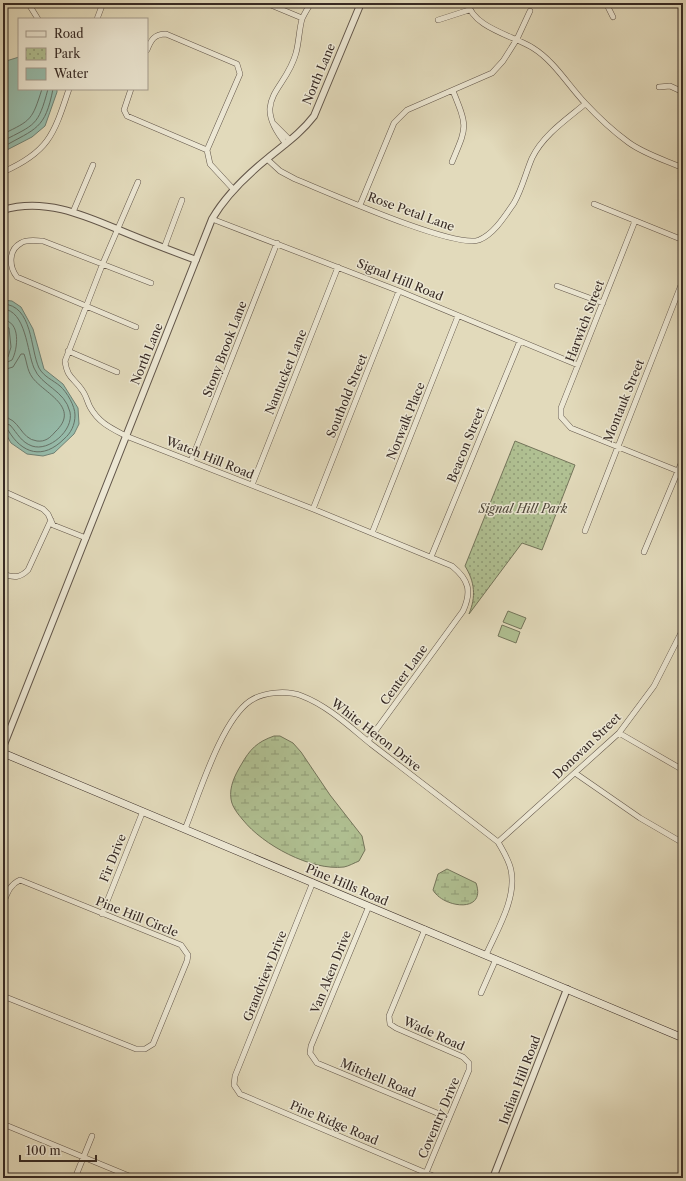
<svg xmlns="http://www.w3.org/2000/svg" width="686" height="1181" font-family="'Libre Caslon Text',serif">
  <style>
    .wetland { fill: url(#wetland-marsh); stroke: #74755b }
    .park { fill: url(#park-dots); stroke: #74755b }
    .pitch { fill: #b0c092; stroke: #74755b }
    .water { fill: #96bbaa; stroke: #708174 }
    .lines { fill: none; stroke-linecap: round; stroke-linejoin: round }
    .shore { stroke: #667267; stroke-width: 1 }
    .minor-casing { stroke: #62564a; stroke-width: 6 }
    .tertiary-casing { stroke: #62564a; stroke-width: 8 }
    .secondary-casing { stroke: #372a24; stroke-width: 8 }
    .minor { stroke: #ece7d3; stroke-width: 5 }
    .tertiary { stroke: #ece7d3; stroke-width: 6 }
    .secondary { stroke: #ece7d3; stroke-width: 7 }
    .labels { text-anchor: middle; stroke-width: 3; stroke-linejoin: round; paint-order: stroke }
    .street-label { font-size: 12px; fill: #372a24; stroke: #ece7d3 }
    .park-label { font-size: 12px; font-style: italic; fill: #4f483a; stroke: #ece7d3 }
  </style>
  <defs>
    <pattern id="wetland-marsh" width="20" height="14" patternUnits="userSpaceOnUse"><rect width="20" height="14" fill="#b0c092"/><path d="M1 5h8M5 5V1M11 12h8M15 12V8" fill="none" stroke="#909c77"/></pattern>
    <pattern id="park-dots" width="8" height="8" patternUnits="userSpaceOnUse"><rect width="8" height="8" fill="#b0c092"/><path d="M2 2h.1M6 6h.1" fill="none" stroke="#909c77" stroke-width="1.8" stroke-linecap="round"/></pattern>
  </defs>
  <rect width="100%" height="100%" fill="#e2dabb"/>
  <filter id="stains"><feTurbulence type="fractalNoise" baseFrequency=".005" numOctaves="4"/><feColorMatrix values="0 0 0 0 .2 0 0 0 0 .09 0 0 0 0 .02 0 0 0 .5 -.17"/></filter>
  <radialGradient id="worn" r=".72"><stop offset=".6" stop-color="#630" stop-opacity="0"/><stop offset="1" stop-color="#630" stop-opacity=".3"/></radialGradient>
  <path class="wetland" d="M 274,736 L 280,736 L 293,743 L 301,752 L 330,795 L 362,836 L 365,850 L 359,861 C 354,863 349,866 344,867 C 311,871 263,845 243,820 C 238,814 232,807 231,799 C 229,787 235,775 241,765 C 250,749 257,742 274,736 Z
    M 447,869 L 476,883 C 487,914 443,908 433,890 L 438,874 Z"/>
  <path class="park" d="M 515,441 L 575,465 L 542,550 L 522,543 L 469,614 C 476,597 475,582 465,566 Z"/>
  <path class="pitch" d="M 508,611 L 526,618 L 521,629 L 503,622 Z
    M 502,625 L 520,632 L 516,643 L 498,636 Z"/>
  <path class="water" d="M 19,57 L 19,89 L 57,89 L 57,92 L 45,126 L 32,137 L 3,152 L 3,62 Z
    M 3,300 L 12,301 L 21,307 L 33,329 L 44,369 L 63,384 L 78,408 L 79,424 L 74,434 L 54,453 L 43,456 L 27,454 L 11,443 L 3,429 L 3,360 L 7,347 L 3,324 Z"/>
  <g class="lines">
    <path class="shore" d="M 3,134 C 32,120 32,120 42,89
      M 3,141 C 35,124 38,127 48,89
      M 3,147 C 36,128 45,130 53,89
      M 3,304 C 33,305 30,349 39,368 C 44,377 53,380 60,386 C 67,392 75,406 75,415 C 75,425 71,433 64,439 C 43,460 22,454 8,430 L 3,428
      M 3,309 C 26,310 27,352 34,368 C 41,386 65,390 70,412 C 74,430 49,452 32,446 C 21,442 18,434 10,425 L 3,423
      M 3,320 C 21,321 18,349 12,360 L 3,364
      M 3,325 L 9,328 L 11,347 L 8,357 L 3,359
      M 3,370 L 13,367 L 21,354 L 24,354 C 27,362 27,370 32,377 C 43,393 82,407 55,432 C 50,438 45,442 37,441 C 20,439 20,418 3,417"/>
    <g class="minor-casing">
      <path id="minor" d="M 28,3 L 38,19
        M 266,3 L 302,18
        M 468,3 C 472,27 514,36 533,48 C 554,61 568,85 585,103 C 598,117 613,131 628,142 C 644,154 665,160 683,168
        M 606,3 L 613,17
        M 97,19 L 103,3
        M 438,20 L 469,10
        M 147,50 C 151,40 154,34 166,34 L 237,64 L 240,74 L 207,150 L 210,164 L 234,190
        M 659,87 L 670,86 L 683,92
        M 131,89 L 124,110 L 127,116 L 207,150
        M 274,124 L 290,140
        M 286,144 C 249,99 286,91 296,53 C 299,42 299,30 302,19 C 304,14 308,8 311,3
        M 267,159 L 280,171 L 295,179 C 325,191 454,249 479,240 C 494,234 505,216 514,203 C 522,189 526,172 532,158 C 543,135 567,119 585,104
        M 452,162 C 467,126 468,128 453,91
        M 3,172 C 49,152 54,134 69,89
        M 138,182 L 103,263 L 65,361 C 67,378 74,378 82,390 C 86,395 87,401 90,407 C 99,423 111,428 126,436 L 313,509 L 452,566 C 469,580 472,591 463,611 L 368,741
        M 594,204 L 683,240
        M 360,205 L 394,123 L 407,110 L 492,73 L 503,61 L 517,39 L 530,11
        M 73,212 L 93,165
        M 212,219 L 399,291 L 578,365
        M 635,221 L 561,408 L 561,417 L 571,428 L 683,473
        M 164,248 L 182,200
        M 557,286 L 603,303
        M 136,327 L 17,277 C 9,267 8,250 21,243 C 27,239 36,241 43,241 L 151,283
        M 68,351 L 117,372
        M 191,461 L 277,243
        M 252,485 L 338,267
        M 3,491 L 43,509 L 48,514 L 53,525 L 86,538
        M 313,509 L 399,291
        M 585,531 L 683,280
        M 372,533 L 458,316
        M 644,552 L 683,459
        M 431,557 L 520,341
        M 3,574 C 14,578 20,578 28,570 L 51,520
        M 619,733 L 683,770
        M 575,773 L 640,818 L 683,843
        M 185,829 C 199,795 221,721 250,701 C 263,692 287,690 302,696 C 328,706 350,727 371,744 C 414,777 456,809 498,842 C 503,851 509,860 511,870 C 517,898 497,930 486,955
        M 498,842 L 619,733 L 654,686 L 683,629
        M 313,882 L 235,1076 L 234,1085 L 240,1094 L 438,1178
        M 3,904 C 7,894 9,885 20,880 L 181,945 L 188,955 L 187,961 L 153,1044 L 145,1049 L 136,1049 L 3,996
        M 369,906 L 311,1046 L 310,1053 L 317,1063 L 449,1118
        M 102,914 L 143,811
        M 425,929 L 389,1016 L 390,1024 L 396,1028 L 463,1057 L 469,1063 L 469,1070 L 426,1173
        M 481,993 L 496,959
        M 3,1124 L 134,1178
        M 75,1178 L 92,1136"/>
    </g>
    <g class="tertiary-casing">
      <path id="tertiary" d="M 3,210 C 45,197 86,216 124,232 C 148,242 172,251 196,260
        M 3,747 L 212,219 C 226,195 247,175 268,158 C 285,144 301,133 314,116 L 361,3
        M 493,1178 L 567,989"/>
    </g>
    <g class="secondary-casing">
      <path id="secondary" d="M 3,753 L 683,1038"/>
    </g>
    <use href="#minor" class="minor"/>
    <use href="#tertiary" class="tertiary"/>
    <use href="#secondary" class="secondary"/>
  </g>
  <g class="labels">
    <g class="street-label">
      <text transform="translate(319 74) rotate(-67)" y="4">North Lane</text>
      <text transform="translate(411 212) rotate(20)" y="4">Rose Petal Lane</text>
      <text transform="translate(400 280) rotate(22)" y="4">Signal Hill Road</text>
      <text transform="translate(585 321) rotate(-69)" y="4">Harwich Street</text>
      <text transform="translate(225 349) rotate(-69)" y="4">Stony Brook Lane</text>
      <text transform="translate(147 354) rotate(-68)" y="4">North Lane</text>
      <text transform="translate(286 372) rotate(-68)" y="4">Nantucket Lane</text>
      <text transform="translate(347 396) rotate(-68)" y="4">Southold Street</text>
      <text transform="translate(624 401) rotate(-68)" y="4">Montauk Street</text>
      <text transform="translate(406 421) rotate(-68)" y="4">Norwalk Place</text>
      <text transform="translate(466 445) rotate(-68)" y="4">Beacon Street</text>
      <text transform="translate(210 458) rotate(22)" y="4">Watch Hill Road</text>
      <text transform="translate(404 675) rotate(-54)" y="4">Center Lane</text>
      <text transform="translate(376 735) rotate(38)" y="4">White Heron Drive</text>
      <text transform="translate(587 746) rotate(-44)" y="4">Donovan Street</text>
      <text transform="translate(113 858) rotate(-68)" y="4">Fir Drive</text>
      <text transform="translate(347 885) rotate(23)" y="4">Pine Hills Road</text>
      <text transform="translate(137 917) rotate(22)" y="4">Pine Hill Circle</text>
      <text transform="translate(331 972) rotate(-68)" y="4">Van Aken Drive</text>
      <text transform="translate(265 976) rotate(-68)" y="4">Grandview Drive</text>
      <text transform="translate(434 1034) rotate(24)" y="4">Wade Road</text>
      <text transform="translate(378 1078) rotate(23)" y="4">Mitchell Road</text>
      <text transform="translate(520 1080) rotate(-69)" y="4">Indian Hill Road</text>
      <text transform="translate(439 1118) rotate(-67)" y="4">Coventry Drive</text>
      <text transform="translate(334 1123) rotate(23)" y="4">Pine Ridge Road</text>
    </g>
    <g class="park-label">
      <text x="523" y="513">Signal Hill Park</text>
    </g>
  </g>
  <rect width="686" height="1181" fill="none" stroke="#e2dabb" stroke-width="16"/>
  <rect x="4" y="4" width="678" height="1173" fill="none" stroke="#372a24" stroke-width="2"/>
  <rect x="8" y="8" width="670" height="1165" fill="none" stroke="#372a24"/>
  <rect x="18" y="18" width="130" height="72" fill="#ece7d3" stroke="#a49b8d"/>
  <rect x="26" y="31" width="20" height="6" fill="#ece7d3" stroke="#a49b8d"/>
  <text x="54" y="38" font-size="12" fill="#372a24">Road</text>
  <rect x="26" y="48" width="20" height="12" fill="url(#park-dots)" stroke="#a49b8d"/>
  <text x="54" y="58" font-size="12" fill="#372a24">Park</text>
  <rect x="26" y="68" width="20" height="12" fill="#96bbaa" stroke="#a49b8d"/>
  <text x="54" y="78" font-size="12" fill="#372a24">Water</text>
  <path d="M20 1155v6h76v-6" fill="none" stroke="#372a24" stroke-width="2"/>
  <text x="26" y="1155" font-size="12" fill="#372a24" stroke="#ece7d3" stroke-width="3" paint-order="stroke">100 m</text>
  <rect width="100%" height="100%" filter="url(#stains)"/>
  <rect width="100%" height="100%" fill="url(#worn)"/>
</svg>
